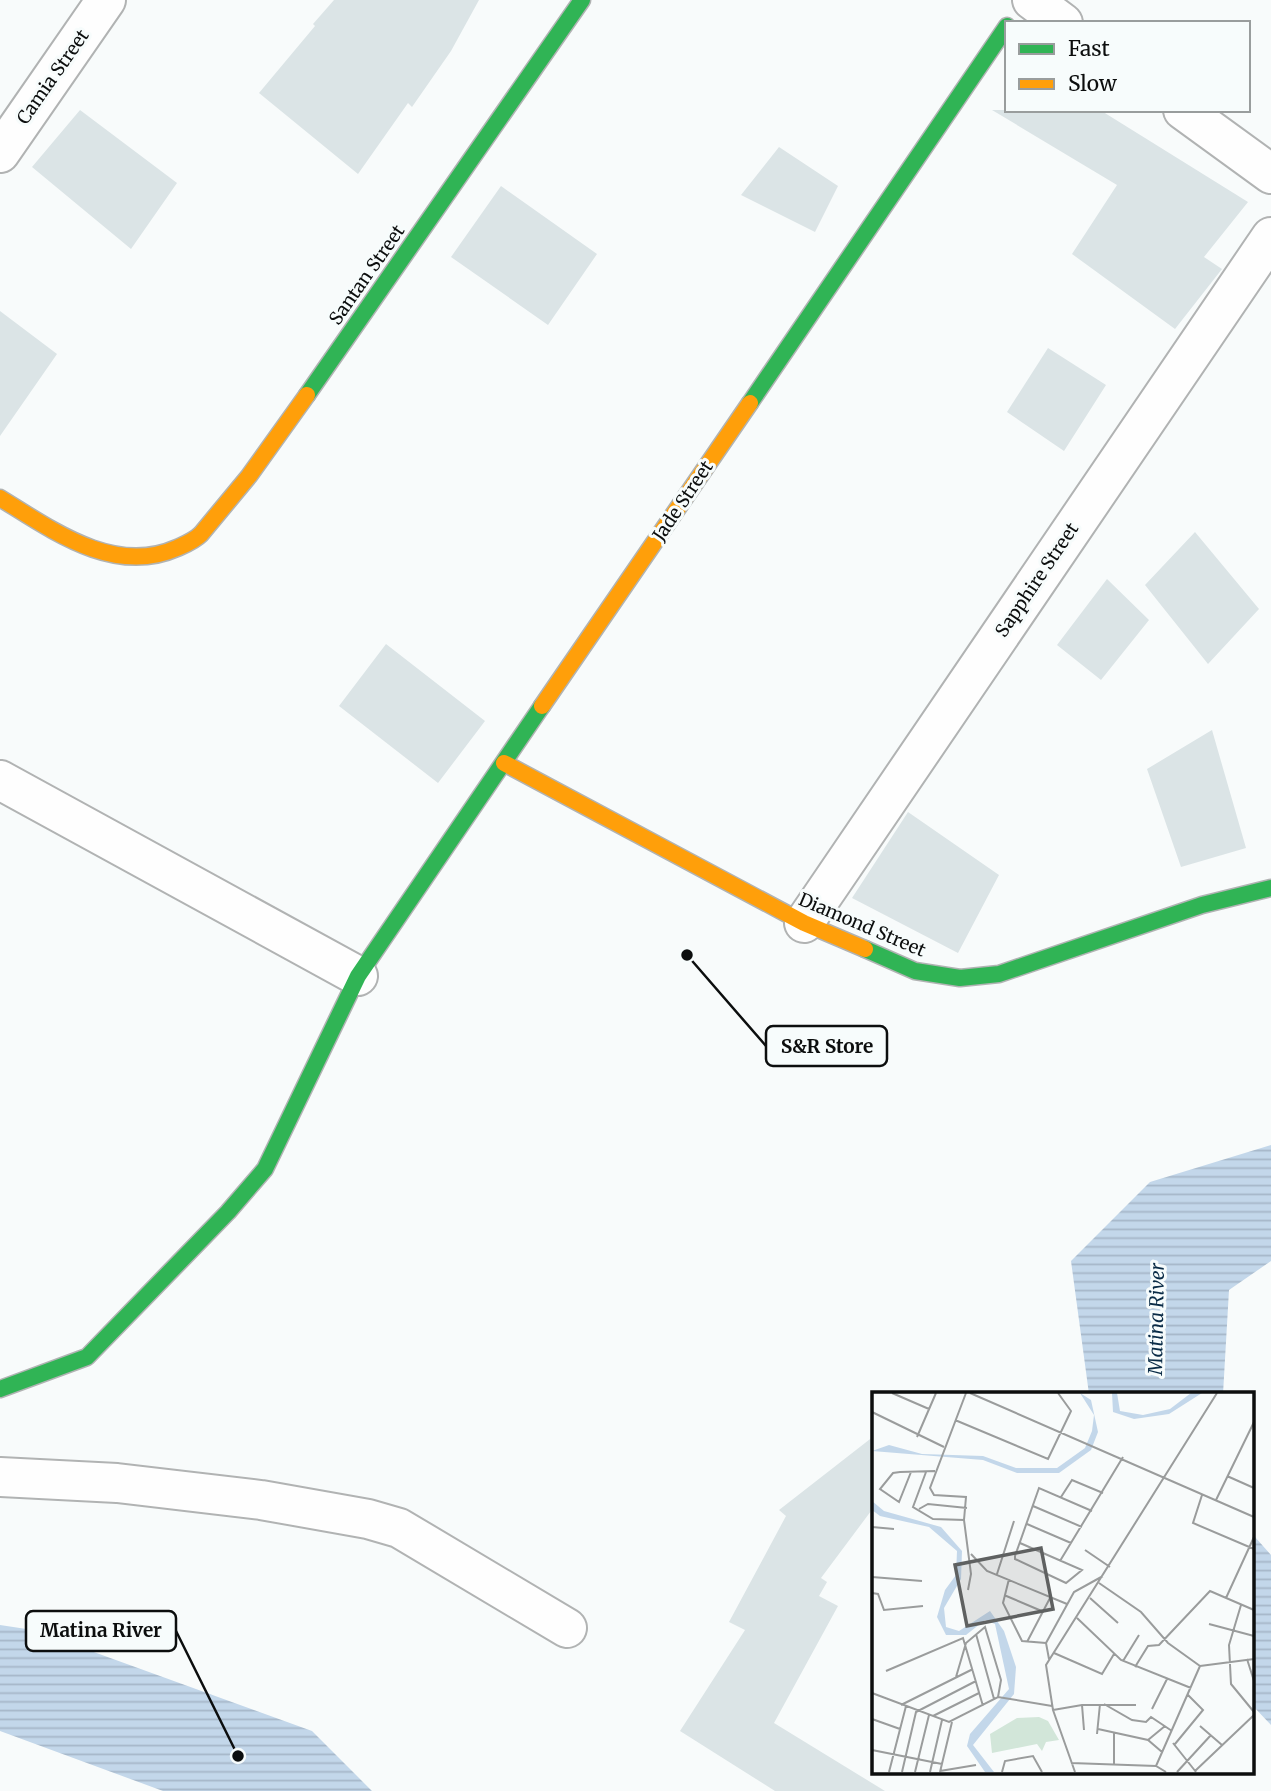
<svg xmlns="http://www.w3.org/2000/svg" width="1271" height="1791" font-family="Merriweather,serif">
  <style>
    .water { fill: url(#water-rules) }
    .building { fill: #dbe4e6 }
    .lines { fill: none; stroke-linecap: round; stroke-linejoin: round }
    .street-casing { stroke: #b1b3b3; stroke-width: 42 }
    .fast-casing { stroke: #b1b3b3; stroke-width: 19 }
    .slow-casing { stroke: #b1b3b3; stroke-width: 19 }
    .street { stroke: #fefefe; stroke-width: 38 }
    .fast { stroke: #30b455; stroke-width: 16 }
    .slow { stroke: #ff9f0a; stroke-width: 16 }
    .labels { text-anchor: middle; stroke-width: 6; stroke-linejoin: round; paint-order: stroke }
    .street-label { font-size: 18px; fill: #0c0e0e; stroke: #f7fcfc }
    .water-label { font-size: 19px; font-style: italic; fill: #092b46; stroke: #f7fcfc }
    .inset-road { fill: none; stroke: #9a9c9c; stroke-width: 2 }
    .view { fill: #5f6161; fill-opacity: 0.15; stroke: #5f6161; stroke-width: 3.5 }
    .inset-edge { fill: none; stroke: #0c0e0e; stroke-width: 3.5 }
    .leader { fill: none; stroke: #0c0e0e; stroke-width: 2.5 }
    .callout-dot { fill: #0c0e0e; stroke: #f7fcfc; stroke-width: 2.5 }
    .callout { fill: #f7fcfc; stroke: #0c0e0e; stroke-width: 2.5 }
    .callout-label { font-size: 19px; text-anchor: middle; font-weight: bold; fill: #0c0e0e }
  </style>
  <defs>
    <pattern id="water-rules" width="6" height="5" patternUnits="userSpaceOnUse" patternTransform="scale(1.75)"><rect width="6" height="5" fill="#c3d7ea"/><path d="M0 2.5h6" fill="none" stroke="#a6b7c8"/></pattern>
  </defs>
  <rect width="100%" height="100%" fill="#f8fbfb"/>
  <path class="water" d="M 1271,1145 L 1271,1261 L 1229,1290 L 1223,1394 L 1089,1394 L 1071,1261 L 1150,1182 Z
    M 1252,1524 L 1255,1537 L 1271,1555 L 1271,1725 L 1252,1705 Z
    M 0,1625 L 33,1630 L 312,1731 L 372,1791 L 163,1791 L 0,1731 Z"/>
  <path class="building" d="M 334,0 L 479,0 L 451,51 L 412,107 L 408,103 L 358,174 L 259,93 L 315,26 L 313,24 Z
    M 80,110 L 177,183 L 131,249 L 32,167 Z
    M 992,110 L 1100,110 L 1248,202 L 1204,257 L 1222,269 L 1175,329 L 1072,254 L 1117,185 Z
    M 779,147 L 838,186 L 815,232 L 741,195 Z
    M 501,186 L 597,254 L 548,325 L 451,257 Z
    M 0,311 L 57,354 L 0,436 Z
    M 1048,348 L 1106,385 L 1064,451 L 1007,412 Z
    M 1195,532 L 1259,609 L 1208,664 L 1145,585 Z
    M 1107,579 L 1149,620 L 1101,680 L 1057,645 Z
    M 386,644 L 485,721 L 438,783 L 339,706 Z
    M 1212,730 L 1246,848 L 1181,867 L 1147,769 Z
    M 908,812 L 999,875 L 958,953 L 852,898 Z
    M 874,1436 L 874,1507 L 821,1578 L 827,1582 L 819,1596 L 838,1606 L 774,1723 L 885,1791 L 775,1791 L 680,1731 L 745,1630 L 729,1622 L 786,1516 L 779,1510 Z"/>
  <g class="lines">
    <g class="street-casing">
      <path id="street" d="M 1032,0 L 1063,23
        M 1183,110 L 1271,174
        M 0,153 L 106,0
        M 0,780 L 358,976
        M 804,923 L 1271,237
        M 0,1477 L 117,1483 L 261,1500 L 368,1519 L 399,1528 L 567,1628"/>
    </g>
    <g class="fast-casing">
      <path id="fast" d="M 307,395 L 582,0
        M 750,403 L 1007,26
        M 865,949 L 915,971 L 960,978 L 999,974 L 1202,905 L 1271,888
        M 0,1389 L 87,1357 L 228,1212 L 265,1169 L 358,976 L 542,706"/>
    </g>
    <g class="slow-casing">
      <path id="slow" d="M 0,498 C 52,530 114,576 177,548 C 186,544 194,541 201,534 L 249,476 L 307,395
        M 542,706 L 750,403
        M 504,763 L 804,923 L 865,949"/>
    </g>
    <use href="#street" class="street"/>
    <use href="#fast" class="fast"/>
    <use href="#slow" class="slow"/>
  </g>
  <g class="labels">
    <g class="street-label">
      <text transform="translate(53 77) rotate(-55)" y="6">Camia Street</text>
      <text transform="translate(367 275) rotate(-55)" y="6">Santan Street</text>
      <text transform="translate(683 501) rotate(-56)" y="6">Jade Street</text>
      <text transform="translate(1037 580) rotate(-56)" y="6">Sapphire Street</text>
      <text transform="translate(862 925) rotate(23)" y="6">Diamond Street</text>
    </g>
    <g class="water-label">
      <text transform="translate(1156 1319) rotate(-89)" y="7">Matina River</text>
    </g>
  </g>
  <g transform="translate(872 1392)">
    <rect width="382" height="382" fill="#f8fbfb"/>
    <path d="M 167,325 L 176,329 L 187,348 L 174,350 L 170,359 L 165,352 L 120,361 L 118,342 L 145,326 Z" fill="#d2e6d9"/>
    <path d="M 208,1 L 219,8 L 226,40 L 219,58 L 187,81 L 145,81 L 111,68 L 0,59 L 17,53 L 50,62 L 111,64 L 144,76 L 185,76 L 213,56 L 220,39 L 222,23 ZM 240,1 L 245,1 L 248,19 L 271,23 L 298,17 L 319,1 L 330,1 L 297,22 L 262,27 L 241,20 ZM 0,109 L 12,119 L 69,135 L 90,159 L 89,187 L 72,216 L 74,235 L 87,239 L 118,219 L 132,239 L 144,275 L 142,302 L 101,353 L 122,380 L 113,380 L 95,354 L 98,342 L 137,297 L 123,232 L 113,228 L 94,243 L 74,243 L 65,225 L 73,198 L 84,183 L 85,159 L 57,135 L 8,124 L 0,118 Z" fill="#c3d7ea"/>
    <path class="inset-road" d="M 20,1 L 57,17M 98,1 L 382,125M 0,20 L 72,55M 83,28 L 176,67 L 199,19 L 186,1M 45,45 L 64,1M 39,80 L 27,110 L 8,97 L 21,81 L 28,80 L 63,79M 54,80 L 41,115 L 61,127 L 92,128 L 99,182 L 96,198M 355,84 L 382,96M 330,103 L 321,131 L 382,157M 189,105 L 200,88 L 231,101M 344,108 L 382,30M 161,114 L 210,135M 47,117 L 56,112 L 95,116M 92,128 L 94,105 L 62,103 L 58,96 L 94,1M 155,132 L 199,151M 0,135 L 22,137M 148,151 L 210,178 L 194,191 L 143,167 L 143,164 L 167,96 L 220,119M 213,158 L 238,175M 99,162 L 115,179 L 195,212M 188,169 L 251,65M 125,182 L 142,129M 0,185 L 50,189M 137,187 L 131,211 L 150,249 L 174,251M 227,191 L 269,220 L 296,251 L 328,274M 0,201 L 6,202 L 12,218 L 51,214M 132,203 L 172,220M 218,206 L 246,231M 354,206 L 382,145M 369,213 L 357,253 L 359,292 L 382,320M 205,226 L 249,268 L 319,296M 337,232 L 382,244M 104,242 L 122,307M 155,250 L 178,206M 182,261 L 230,282 L 242,262M 177,267 L 174,251 L 202,200 L 231,184M 375,267 L 382,289M 251,269 L 267,243M 328,274 L 382,267M 263,275 L 276,254 L 287,253 L 338,199 L 382,218M 14,279 L 91,246 L 111,314M 84,285 L 94,251 L 113,235 L 129,288 L 126,305M 0,301 L 77,330 L 126,305 L 180,314M 232,312 L 260,328 L 274,330 L 279,325 L 300,339M 29,313 L 101,277M 210,313 L 212,338M 280,317 L 295,287M 181,318 L 210,313 L 264,313M 61,324 L 107,301M 0,327 L 28,337M 328,334 L 350,353M 226,337 L 276,348 L 290,360M 225,342 L 228,312M 276,348 L 293,334M 301,351 L 324,380M 303,352 L 331,318 L 316,303M 0,358 L 70,372M 199,371 L 284,374 L 294,380M 242,372 L 242,341M 284,374 L 328,274M 68,379 L 104,373M 323,379 L 382,323M 17,380 L 34,314M 30,380 L 44,320 L 104,289M 43,380 L 57,323M 58,380 L 70,328M 68,380 L 80,330M 130,380 L 133,369 L 161,364 L 170,380M 203,380 L 181,318 L 174,273 L 345,1M 305,380 L 339,343"/>
    <path class="view" d="M 169,156 L 181,217 L 95,234 L 83,173 Z"/>
    <rect width="382" height="382" class="inset-edge"/>
  </g>
  <path class="leader" d="M687 955L766 1046M238 1756L176 1631"/>
  <g class="callout-dot">
    <circle cx="687" cy="955" r="7"/>
    <circle cx="238" cy="1756" r="7"/>
  </g>
  <g class="callout">
    <rect x="766" y="1026" width="121" height="40" rx="7"/>
    <rect x="26" y="1611" width="150" height="40" rx="7"/>
  </g>
  <g class="callout-label">
    <text x="827" y="1053">S&amp;R Store</text>
    <text x="101" y="1637">Matina River</text>
  </g>
  <rect x="1005" y="21" width="245" height="91" fill="#f7fcfc" stroke="#999d9d" stroke-width="2"/>
  <rect x="1019" y="44" width="35" height="10" fill="#30b455" stroke="#999d9d" stroke-width="2"/>
  <text x="1068" y="56" font-size="21" fill="#0c0e0e">Fast</text>
  <rect x="1019" y="79" width="35" height="10" fill="#ff9f0a" stroke="#999d9d" stroke-width="2"/>
  <text x="1068" y="91" font-size="21" fill="#0c0e0e">Slow</text>
</svg>
